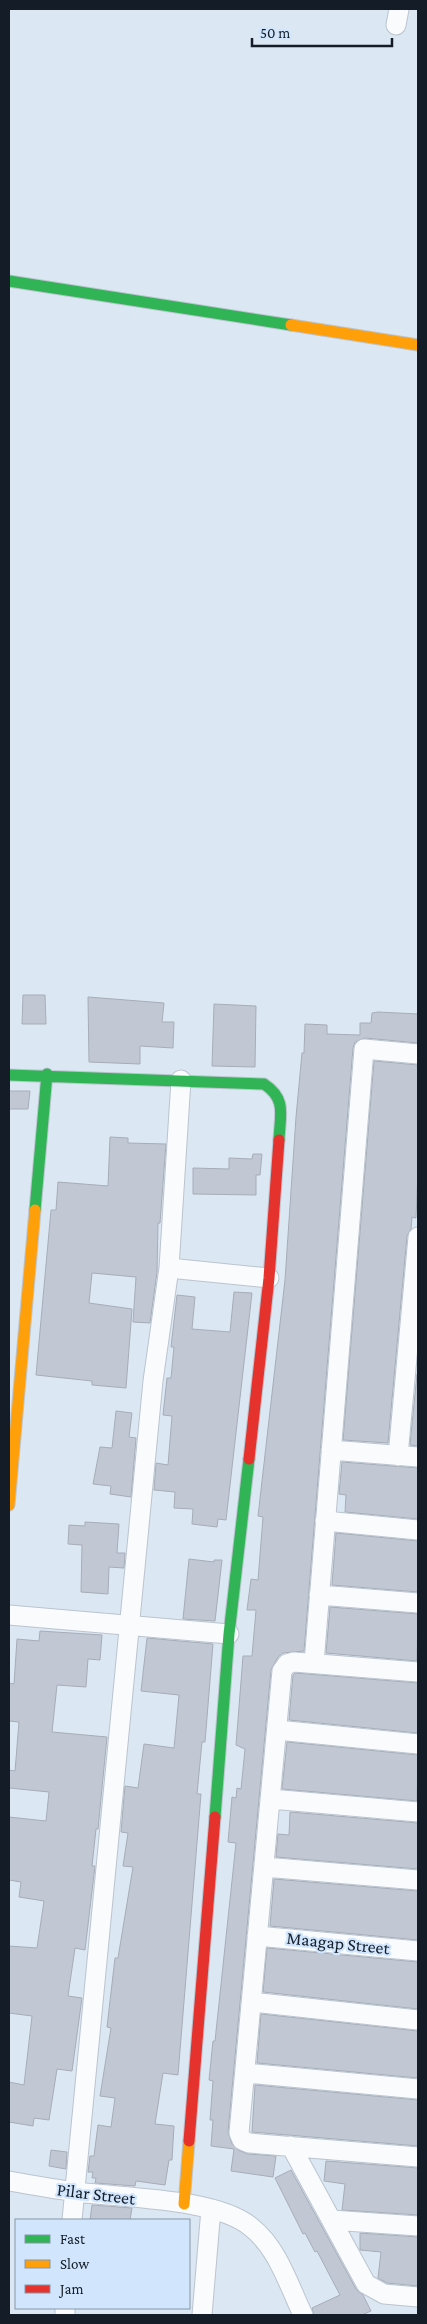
<svg xmlns="http://www.w3.org/2000/svg" width="427" height="2324" font-family="'Crimson Pro',serif">
  <style>
    .building { fill: #c1c8d4; stroke: #a6adb8 }
    .lines { fill: none; stroke-linecap: round; stroke-linejoin: round }
    .street-casing { stroke: #bbc4cf; stroke-width: 21 }
    .fast-casing { stroke: #bbc4cf; stroke-width: 13 }
    .slow-casing { stroke: #bbc4cf; stroke-width: 13 }
    .jam-casing { stroke: #bbc4cf; stroke-width: 13 }
    .street { stroke: #fafbfd; stroke-width: 19 }
    .fast { stroke: #30b455; stroke-width: 11 }
    .slow { stroke: #ff9f0a; stroke-width: 11 }
    .jam { stroke: #e5322d; stroke-width: 11 }
    .labels { text-anchor: middle; stroke-width: 4.5; stroke-linejoin: round; paint-order: stroke }
    .street-label { font-size: 18px; fill: #141d27; stroke: #d1e6fd }
  </style>
  <rect width="100%" height="100%" fill="#dbe7f3"/>
  <path class="building" d="M 23,995 L 45,995 L 46,1024 L 22,1024 Z
    M 88,997 L 164,1003 L 162,1022 L 174,1022 L 173,1048 L 140,1046 L 140,1064 L 89,1062 Z
    M 214,1004 L 256,1006 L 255,1067 L 212,1066 Z
    M 378,1012 L 418,1014 L 418,1043 L 365,1038 L 355,1042 L 353,1048 L 304,1651 L 283,1653 L 278,1657 L 271,1670 L 228,2132 L 232,2144 L 238,2150 L 248,2154 L 276,2156 L 273,2177 L 231,2171 L 234,2149 L 211,2146 L 213,2120 L 210,2120 L 213,2081 L 209,2080 L 213,2041 L 215,2041 L 236,1843 L 228,1842 L 232,1797 L 236,1798 L 237,1788 L 241,1789 L 245,1749 L 236,1745 L 243,1656 L 252,1656 L 256,1610 L 247,1610 L 251,1579 L 258,1580 L 263,1517 L 258,1516 L 285,1280 L 296,1117 L 302,1053 L 304,1053 L 305,1024 L 327,1025 L 327,1034 L 360,1035 L 360,1023 L 371,1023 L 372,1013 Z
    M 374,1061 L 418,1065 L 418,1170 L 416,1218 L 412,1217 L 411,1229 L 407,1236 L 388,1443 L 343,1440 Z
    M 9,1091 L 30,1091 L 28,1109 L 9,1109 Z
    M 110,1137 L 128,1138 L 128,1143 L 166,1144 L 160,1223 L 158,1223 L 157,1272 L 150,1323 L 133,1322 L 136,1277 L 92,1273 L 89,1303 L 132,1309 L 126,1388 L 92,1385 L 92,1381 L 36,1375 L 51,1210 L 56,1210 L 58,1182 L 108,1186 Z
    M 253,1154 L 262,1154 L 260,1175 L 256,1175 L 256,1195 L 193,1194 L 193,1168 L 229,1169 L 229,1158 L 252,1159 Z
    M 234,1292 L 252,1293 L 226,1520 L 218,1519 L 217,1527 L 192,1524 L 193,1509 L 174,1508 L 175,1492 L 154,1490 L 156,1463 L 168,1465 L 172,1416 L 163,1415 L 167,1378 L 171,1378 L 174,1347 L 171,1347 L 177,1295 L 195,1297 L 192,1329 L 230,1332 Z
    M 417,1374 L 418,1374 L 418,1446 L 410,1445 Z
    M 116,1411 L 132,1413 L 129,1437 L 136,1438 L 131,1497 L 110,1494 L 111,1486 L 93,1484 L 100,1447 L 112,1448 Z
    M 342,1462 L 418,1468 L 418,1519 L 345,1512 L 346,1495 L 339,1494 Z
    M 85,1522 L 119,1524 L 117,1553 L 125,1553 L 124,1568 L 109,1567 L 108,1594 L 81,1592 L 82,1545 L 68,1544 L 69,1525 L 85,1526 Z
    M 336,1533 L 418,1541 L 418,1592 L 332,1585 Z
    M 189,1559 L 214,1562 L 214,1560 L 222,1560 L 215,1621 L 183,1619 Z
    M 330,1607 L 418,1614 L 417,1661 L 326,1653 Z
    M 40,1631 L 102,1635 L 100,1660 L 88,1659 L 86,1687 L 57,1685 L 52,1732 L 107,1737 L 98,1829 L 96,1829 L 92,1866 L 95,1866 L 85,1950 L 75,1948 L 68,1996 L 82,1998 L 72,2071 L 57,2069 L 49,2120 L 34,2118 L 33,2126 L 9,2122 L 9,2082 L 24,2085 L 32,2016 L 9,2013 L 9,1946 L 37,1948 L 44,1901 L 19,1897 L 21,1882 L 9,1880 L 9,1817 L 46,1821 L 49,1792 L 9,1788 L 9,1770 L 15,1771 L 19,1722 L 9,1721 L 9,1683 L 14,1684 L 17,1639 L 39,1641 Z
    M 147,1638 L 213,1644 L 205,1742 L 202,1742 L 197,1794 L 201,1794 L 178,2075 L 163,2073 L 155,2124 L 174,2126 L 172,2160 L 169,2160 L 165,2185 L 136,2181 L 135,2186 L 95,2183 L 96,2178 L 92,2178 L 93,2172 L 88,2172 L 90,2156 L 94,2156 L 98,2125 L 111,2127 L 115,2098 L 100,2096 L 111,2028 L 107,2027 L 115,1958 L 118,1958 L 133,1867 L 123,1866 L 128,1833 L 121,1832 L 125,1786 L 138,1788 L 144,1744 L 174,1748 L 179,1695 L 141,1691 Z
    M 295,1673 L 418,1683 L 418,1733 L 289,1720 L 293,1675 Z
    M 287,1742 L 418,1755 L 417,1801 L 282,1789 Z
    M 290,1812 L 418,1823 L 418,1869 L 276,1857 L 278,1834 L 289,1835 Z
    M 274,1879 L 418,1891 L 418,1940 L 270,1926 Z
    M 267,1948 L 418,1962 L 418,2009 L 263,1992 Z
    M 261,2014 L 418,2031 L 418,2078 L 257,2063 Z
    M 255,2085 L 418,2100 L 418,2146 L 252,2132 Z
    M 51,2150 L 67,2152 L 66,2169 L 49,2166 Z
    M 326,2161 L 418,2168 L 418,2215 L 342,2210 L 345,2184 L 324,2181 Z
    M 291,2170 L 356,2289 L 363,2295 L 371,2311 L 362,2315 L 314,2315 L 312,2308 L 340,2295 L 317,2251 L 315,2252 L 305,2233 L 303,2234 L 275,2178 Z
    M 92,2205 L 132,2208 L 130,2220 L 90,2220 Z
    M 360,2233 L 418,2237 L 418,2286 L 387,2283 L 378,2278 L 381,2252 L 360,2250 Z"/>
  <g class="lines">
    <g class="street-casing">
      <path id="street" d="M 396,25 L 399,9
        M 169,1268 L 269,1278
        M 331,1450 L 418,1457
        M 398,1456 L 418,1237
        M 325,1521 L 418,1530
        M 319,1595 L 418,1603
        M 9,1615 L 229,1634
        M 314,1663 L 364,1049 L 418,1054
        M 418,1672 L 294,1662 L 287,1664 L 282,1671 L 239,2133 L 242,2140 L 249,2143 L 418,2157
        M 277,1730 L 418,1744
        M 271,1799 L 418,1812
        M 264,1867 L 418,1880
        M 257,1936 L 418,1951
        M 252,2002 L 418,2020
        M 245,2073 L 418,2089
        M 291,2146 L 366,2284 L 384,2294 L 418,2297
        M 9,2181 C 31,2185 54,2189 77,2192 C 122,2198 217,2198 251,2227 C 278,2248 289,2286 303,2315
        M 72,2220 L 153,1381 L 169,1268 L 181,1080
        M 331,2220 L 418,2226
        M 65,2315 L 65,2308
        M 202,2315 L 211,2209"/>
    </g>
    <g class="fast-casing">
      <path id="fast" d="M 9,281 L 291,325
        M 9,1075 L 264,1084 C 287,1099 280,1115 279,1140
        M 35,1210 L 47,1074
        M 215,1817 L 229,1634 L 249,1459"/>
    </g>
    <g class="slow-casing">
      <path id="slow" d="M 291,325 L 418,345
        M 9,1505 L 35,1210
        M 184,2204 L 189,2141"/>
    </g>
    <g class="jam-casing">
      <path id="jam" d="M 249,1459 L 269,1278 L 279,1140
        M 189,2141 L 215,1817"/>
    </g>
    <use href="#street" class="street"/>
    <use href="#fast" class="fast"/>
    <use href="#slow" class="slow"/>
    <use href="#jam" class="jam"/>
  </g>
  <g class="labels">
    <g class="street-label">
      <text transform="translate(338 1943) rotate(6)" y="6">Maagap Street</text>
      <text transform="translate(96 2194) rotate(7)" y="6">Pilar Street</text>
    </g>
  </g>
  <rect width="427" height="2324" fill="none" stroke="#141d27" stroke-width="20"/>
  <rect x="15" y="2219" width="175" height="90" fill="#d1e6fd" stroke="#8596a7"/>
  <rect x="25" y="2235" width="25" height="8" fill="#30b455" stroke="#8596a7"/>
  <text x="60" y="2244" font-size="15" fill="#141d27">Fast</text>
  <rect x="25" y="2260" width="25" height="8" fill="#ff9f0a" stroke="#8596a7"/>
  <text x="60" y="2269" font-size="15" fill="#141d27">Slow</text>
  <rect x="25" y="2285" width="25" height="8" fill="#e5322d" stroke="#8596a7"/>
  <text x="60" y="2294" font-size="15" fill="#141d27">Jam</text>
  <path d="M252 38v8h140v-8" fill="none" stroke="#141d27" stroke-width="2.5"/>
  <text x="260" y="38" font-size="15" fill="#141d27" stroke="#d1e6fd" stroke-width="4" paint-order="stroke">50 m</text>
</svg>
